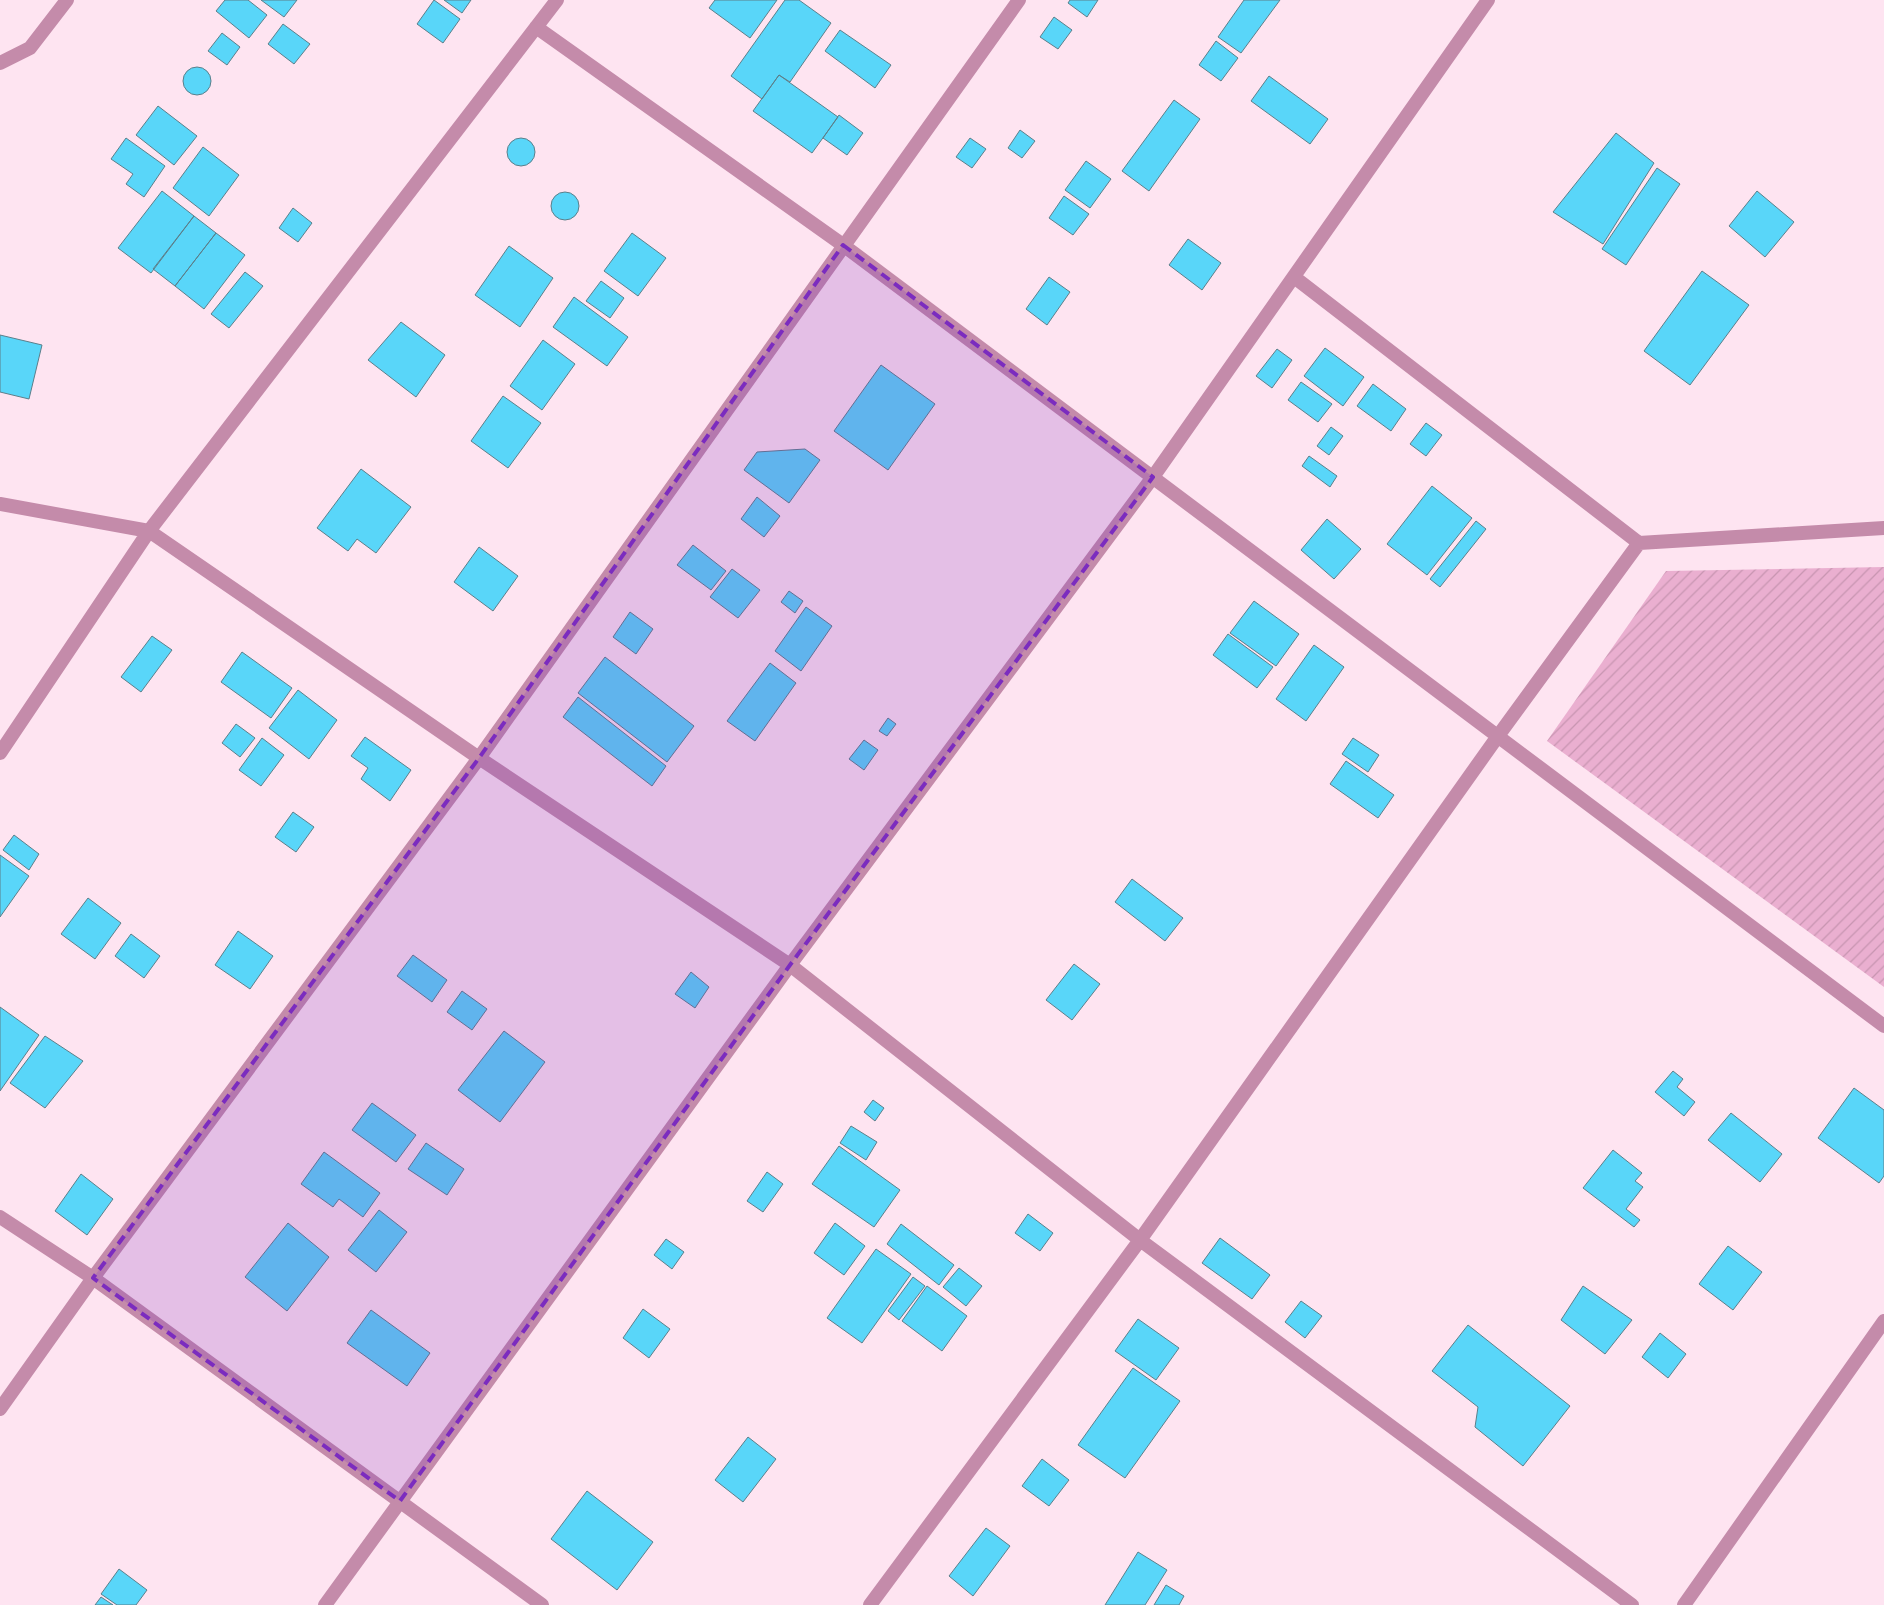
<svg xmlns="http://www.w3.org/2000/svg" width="1884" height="1605" font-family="Mulish,sans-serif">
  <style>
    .garden { fill: url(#garden-furrows) }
    .building { fill: #59d6f9; stroke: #5c7f8a }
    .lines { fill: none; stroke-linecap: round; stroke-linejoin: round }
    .minor { stroke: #c48baa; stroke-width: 14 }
    .marked { fill: #7b2cbf; fill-opacity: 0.2; stroke: #7b2cbf; stroke-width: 4; stroke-dasharray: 10 6; stroke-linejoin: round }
  </style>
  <defs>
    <pattern id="garden-furrows" width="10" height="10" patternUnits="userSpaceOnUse" patternTransform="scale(1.25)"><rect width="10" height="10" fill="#eaafd0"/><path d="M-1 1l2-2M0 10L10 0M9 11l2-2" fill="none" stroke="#c895b1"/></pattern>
  </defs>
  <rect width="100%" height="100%" fill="#fee4f1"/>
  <path class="garden" d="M 1884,567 L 1884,987 L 1547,741 L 1666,571 Z"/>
  <path class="building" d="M 225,0 L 248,0 L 267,15 L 249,38 L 216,11 Z
    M 261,0 L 297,0 L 284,17 Z
    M 434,0 L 460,19 L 443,43 L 417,24 Z
    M 444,0 L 471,0 L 462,13 Z
    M 715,0 L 777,0 L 750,38 L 709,8 Z
    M 785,0 L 799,0 L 831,23 L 790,82 L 779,75 L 762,99 L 731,76 Z
    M 1070,0 L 1098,0 L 1087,17 L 1068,3 Z
    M 1244,0 L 1280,0 L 1241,53 L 1218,37 Z
    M 1054,17 L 1072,30 L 1058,49 L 1040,37 Z
    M 283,24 L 310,44 L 294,64 L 268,44 Z
    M 840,30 L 891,65 L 875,88 L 825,51 Z
    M 222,33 L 240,47 L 227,65 L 208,51 Z
    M 1216,41 L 1238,58 L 1221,81 L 1199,65 Z
    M183 81a14 14 0 1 1 28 0a14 14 0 1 1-28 0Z
    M 779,75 L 838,117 L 812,153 L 753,111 Z
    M 1269,76 L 1328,119 L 1310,144 L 1251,101 Z
    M 1174,100 L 1200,119 L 1149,191 L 1122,171 Z
    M 158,106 L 197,136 L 174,165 L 136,135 Z
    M 839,115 L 863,133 L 847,155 L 823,138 Z
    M 1020,130 L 1035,141 L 1022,158 L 1008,148 Z
    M 1616,133 L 1654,163 L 1603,244 L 1553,212 Z
    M 126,138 L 165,166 L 144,197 L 126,184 L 133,174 L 111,159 Z
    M 970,138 L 986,149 L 972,168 L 956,157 Z
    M507 152a14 14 0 1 1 28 0a14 14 0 1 1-28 0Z
    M 203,147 L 239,175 L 209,216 L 173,188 Z
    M 1086,161 L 1111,179 L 1090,208 L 1065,190 Z
    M 1657,168 L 1680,184 L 1626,265 L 1602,249 Z
    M 162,191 L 194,216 L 151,273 L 118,248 Z
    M 1757,191 L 1794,222 L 1765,257 L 1729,226 Z
    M551 206a14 14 0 1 1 28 0a14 14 0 1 1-28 0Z
    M 1064,196 L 1089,214 L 1073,235 L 1049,218 Z
    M 293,208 L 312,223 L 298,242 L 279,228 Z
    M 194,216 L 216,233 L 175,286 L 153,269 Z
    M 216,233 L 245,255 L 204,309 L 175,286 Z
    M 632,233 L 666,258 L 638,296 L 604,271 Z
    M 1188,239 L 1221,263 L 1202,290 L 1169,265 Z
    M 509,246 L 553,278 L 520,327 L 475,295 Z
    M 1702,271 L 1749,305 L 1690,385 L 1644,351 Z
    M 245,272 L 263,286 L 229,328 L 211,314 Z
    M 1049,277 L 1070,292 L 1047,325 L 1026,309 Z
    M 601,281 L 624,298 L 610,318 L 586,301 Z
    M 574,297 L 628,337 L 607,366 L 553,327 Z
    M 401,322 L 445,355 L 416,397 L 368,360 Z
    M 0,335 L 42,345 L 29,399 L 0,392 Z
    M 543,340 L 575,364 L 542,410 L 510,386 Z
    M 1325,348 L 1364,377 L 1343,406 L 1304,376 Z
    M 1277,349 L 1292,360 L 1272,388 L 1256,376 Z
    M 881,365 L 935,404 L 888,470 L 834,431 Z
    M 1301,382 L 1332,404 L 1318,422 L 1288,400 Z
    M 1373,384 L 1406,409 L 1391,431 L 1357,406 Z
    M 503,396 L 541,423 L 508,468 L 471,441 Z
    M 1426,423 L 1442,435 L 1426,456 L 1410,444 Z
    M 1331,427 L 1343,436 L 1329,455 L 1317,446 Z
    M 805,449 L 820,460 L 789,503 L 744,470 L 757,452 Z
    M 1309,456 L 1337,476 L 1330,487 L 1302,466 Z
    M 361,469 L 411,507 L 376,553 L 357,539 L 348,551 L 317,528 Z
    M 1432,486 L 1472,518 L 1427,575 L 1387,544 Z
    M 757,497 L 780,516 L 764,537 L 741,519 Z
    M 1327,519 L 1361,549 L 1334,579 L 1301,550 Z
    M 1476,521 L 1486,529 L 1440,587 L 1430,579 Z
    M 693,545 L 726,571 L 711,590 L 677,565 Z
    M 479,547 L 518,576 L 493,611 L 454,582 Z
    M 732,569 L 760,590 L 738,618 L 710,597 Z
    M 789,591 L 803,601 L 795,613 L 781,602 Z
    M 1254,601 L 1299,634 L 1276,666 L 1230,633 Z
    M 806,607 L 832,626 L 801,671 L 775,651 Z
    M 630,612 L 653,629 L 636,654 L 613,637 Z
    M 1228,634 L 1273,667 L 1257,688 L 1213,655 Z
    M 152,636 L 172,650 L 141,692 L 121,677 Z
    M 1314,645 L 1344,667 L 1306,721 L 1276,699 Z
    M 242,652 L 292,688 L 271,718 L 221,682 Z
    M 605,657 L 694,726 L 667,762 L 578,693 Z
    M 770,663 L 796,683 L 755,741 L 727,721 Z
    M 298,690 L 337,720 L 309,759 L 269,728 Z
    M 578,697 L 666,766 L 652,786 L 563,717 Z
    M 888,718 L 896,724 L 887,736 L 879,731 Z
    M 236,724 L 255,738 L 240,757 L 222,743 Z
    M 365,737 L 411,770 L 390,801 L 361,779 L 368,768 L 351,756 Z
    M 262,738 L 284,755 L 261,786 L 239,770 Z
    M 1353,738 L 1379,755 L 1368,772 L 1342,754 Z
    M 864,740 L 878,750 L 864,770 L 849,759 Z
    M 1346,761 L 1394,795 L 1378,818 L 1330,784 Z
    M 293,812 L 314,827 L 296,852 L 275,837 Z
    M 14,835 L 39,854 L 29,870 L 3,850 Z
    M 0,855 L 29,876 L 0,917 Z
    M 1132,879 L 1183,918 L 1165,941 L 1115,902 Z
    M 88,898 L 121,923 L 95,959 L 61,934 Z
    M 238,931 L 273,956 L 250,989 L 215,965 Z
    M 131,934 L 160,956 L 144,978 L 115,956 Z
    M 413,955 L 447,980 L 432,1002 L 397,976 Z
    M 1074,964 L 1100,984 L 1072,1020 L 1046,1000 Z
    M 691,972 L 709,987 L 695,1008 L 675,994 Z
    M 462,991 L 487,1009 L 472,1030 L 447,1012 Z
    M 0,1007 L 39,1035 L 0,1091 Z
    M 504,1031 L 545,1062 L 500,1122 L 458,1090 Z
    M 45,1036 L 83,1061 L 45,1108 L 10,1083 Z
    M 1673,1071 L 1683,1079 L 1677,1087 L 1695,1102 L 1684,1116 L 1655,1092 Z
    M 1854,1088 L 1884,1110 L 1884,1176 L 1879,1183 L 1818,1138 Z
    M 873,1100 L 884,1108 L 875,1121 L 864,1112 Z
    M 372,1103 L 416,1135 L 396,1162 L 352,1130 Z
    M 1731,1113 L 1782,1154 L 1760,1182 L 1708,1140 Z
    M 851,1126 L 877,1142 L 866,1160 L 840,1143 Z
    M 426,1143 L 464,1169 L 447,1195 L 408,1169 Z
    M 839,1146 L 900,1190 L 874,1227 L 812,1184 Z
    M 1613,1150 L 1642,1173 L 1635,1181 L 1643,1187 L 1626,1209 L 1640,1220 L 1634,1227 L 1583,1188 Z
    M 324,1152 L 380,1193 L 363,1217 L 339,1199 L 333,1207 L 301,1184 Z
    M 767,1172 L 783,1184 L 763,1212 L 747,1201 Z
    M 81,1174 L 113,1199 L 87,1235 L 55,1211 Z
    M 379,1210 L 407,1232 L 376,1272 L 348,1250 Z
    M 1028,1214 L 1053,1233 L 1040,1251 L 1015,1233 Z
    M 288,1223 L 329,1257 L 287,1311 L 245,1277 Z
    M 835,1223 L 865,1246 L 844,1275 L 814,1253 Z
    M 901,1224 L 954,1265 L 939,1285 L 887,1244 Z
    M 1220,1238 L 1270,1275 L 1252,1299 L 1202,1263 Z
    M 666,1239 L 684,1252 L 672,1269 L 654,1255 Z
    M 1728,1246 L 1762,1272 L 1733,1310 L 1699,1284 Z
    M 876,1249 L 911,1274 L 862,1343 L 827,1318 Z
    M 959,1268 L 982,1286 L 966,1306 L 943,1287 Z
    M 913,1277 L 925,1286 L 899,1320 L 888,1311 Z
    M 927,1286 L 967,1316 L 942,1351 L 902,1321 Z
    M 1583,1286 L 1632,1320 L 1605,1354 L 1561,1320 Z
    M 1301,1301 L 1322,1316 L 1305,1338 L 1285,1322 Z
    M 643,1309 L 670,1329 L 649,1358 L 623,1338 Z
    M 371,1310 L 430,1353 L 407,1386 L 347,1343 Z
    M 1138,1319 L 1179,1348 L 1156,1380 L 1115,1351 Z
    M 1468,1325 L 1570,1406 L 1523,1466 L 1475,1427 L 1478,1407 L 1432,1371 Z
    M 1660,1333 L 1686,1354 L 1668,1378 L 1642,1357 Z
    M 1133,1368 L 1180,1401 L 1125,1478 L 1078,1445 Z
    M 748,1437 L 776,1459 L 743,1502 L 715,1480 Z
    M 1042,1459 L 1069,1480 L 1049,1506 L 1022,1486 Z
    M 587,1491 L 653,1542 L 617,1590 L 551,1539 Z
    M 986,1528 L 1010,1546 L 973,1596 L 949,1576 Z
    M 1138,1552 L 1167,1570 L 1145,1605 L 1105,1605 Z
    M 119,1569 L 147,1590 L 136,1605 L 117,1605 L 101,1594 Z
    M 1166,1585 L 1184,1596 L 1179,1605 L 1154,1605 Z
    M 101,1597 L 113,1605 L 95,1605 Z"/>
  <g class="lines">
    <path class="minor" d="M 536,27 L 843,245 L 1884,1026
      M 0,63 L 30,48 L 67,0
      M 1294,277 L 1639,543 L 1884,528
      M 0,504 L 149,531 L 479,758 L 790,965 L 1140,1240 L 1632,1605
      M 0,753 L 149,531 L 557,0
      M 0,1217 L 93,1278 L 542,1605
      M 0,1409 L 93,1278 L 479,758 L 1019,0
      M 325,1605 L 790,965 L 1153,477 L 1488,0
      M 870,1605 L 1140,1240 L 1498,736 L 1639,543
      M 1684,1605 L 1884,1321"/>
  </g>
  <path class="marked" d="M 843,245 L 1153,477 L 790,965 L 400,1501 L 93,1278 L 479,758 Z"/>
</svg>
